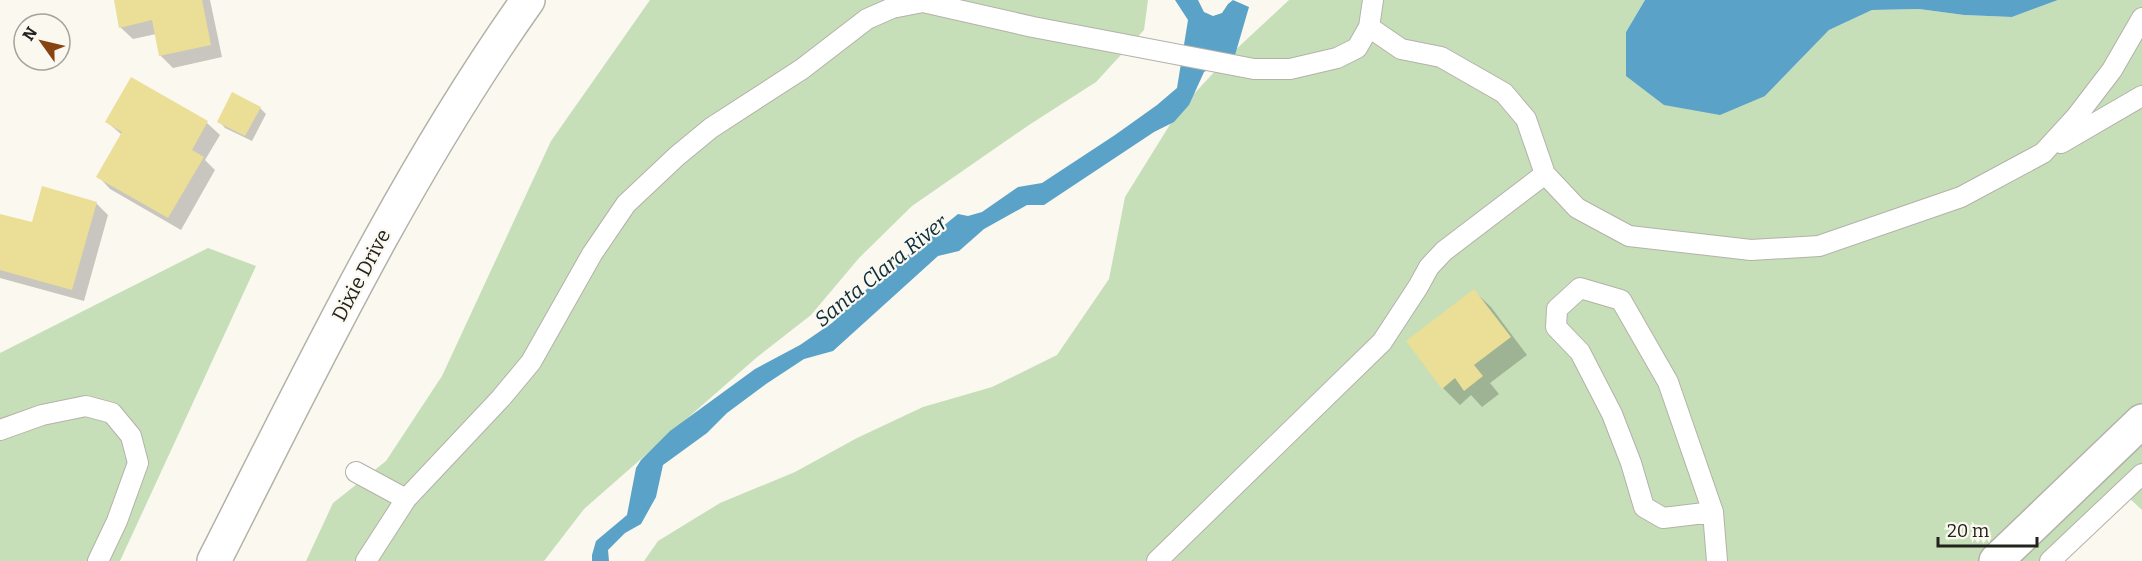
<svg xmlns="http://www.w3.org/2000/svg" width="2142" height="561" font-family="Bitter,serif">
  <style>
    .green { fill: #c6dfb9 }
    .water { fill: #5aa2c7 }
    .shadow { fill: #0003 }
    .building { fill: #ebde97 }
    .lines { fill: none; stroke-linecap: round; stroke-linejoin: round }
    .lane-casing { stroke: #b3b2a9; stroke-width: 22 }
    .street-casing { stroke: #b3b2a9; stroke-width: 36 }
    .primary-casing { stroke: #b3b2a9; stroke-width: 36 }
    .lane { stroke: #fff; stroke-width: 20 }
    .street { stroke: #fff; stroke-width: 33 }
    .primary { stroke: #fff; stroke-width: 33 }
    .labels { text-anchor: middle; stroke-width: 4.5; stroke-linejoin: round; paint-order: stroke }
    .street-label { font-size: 20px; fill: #22221e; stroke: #faf8ef }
    .water-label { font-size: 21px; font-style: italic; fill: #0b2d3d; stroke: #faf8ef }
  </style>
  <rect width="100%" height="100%" fill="#faf8ef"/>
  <path class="green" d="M 650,0 L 1148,0 L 1144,30 L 1096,82 L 1029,125 L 912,206 L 859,258 L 811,315 L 756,358 L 584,509 L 544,561 L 306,561 L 333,503 L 386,461 L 442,376 L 551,141 Z
    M 1289,0 L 1645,0 L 1626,32 L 1765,96 L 1829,30 L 1872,10 L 1919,9 L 1964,15 L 2012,17 L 2058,0 L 2142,0 L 2142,510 L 2128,497 L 2060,561 L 644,561 L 658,541 L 720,503 L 795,472 L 857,438 L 923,407 L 992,387 L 1057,355 L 1109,279 L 1125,197 L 1179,110 L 1230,55 Z
    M 208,248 L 256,266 L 120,561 L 0,561 L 0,353 Z"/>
  <path class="water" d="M 1175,0 L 1198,0 L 1204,12 L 1213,16 L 1222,13 L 1228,4 L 1233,0 L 1249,7 L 1235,55 L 1204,72 L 1189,105 L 1174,122 L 1154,132 L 1044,205 L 1027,205 L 984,229 L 959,251 L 938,256 L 833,351 L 804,359 L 766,384 L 727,413 L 707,433 L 663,465 L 656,497 L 641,524 L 625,533 L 608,550 L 609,561 L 592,561 L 592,555 L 596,541 L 627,515 L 636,468 L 641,460 L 670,431 L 755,369 L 800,345 L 832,323 L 871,285 L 958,214 L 968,216 L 982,212 L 1018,187 L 1042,183 L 1115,135 L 1157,105 L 1177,88 L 1188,20 Z
    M 1645,0 L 2058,0 L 2012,17 L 1964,15 L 1919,9 L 1872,10 L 1829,30 L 1765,96 L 1720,115 L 1664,105 L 1626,76 L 1626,32 Z"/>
  <path class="shadow" d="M 123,0 L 210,0 L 222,57 L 173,68 L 160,55 L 156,34 L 133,39 L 120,27 Z
    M 131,79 L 207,123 L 220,135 L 205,160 L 215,170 L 181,230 L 110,189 L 98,176 L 122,135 L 107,122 Z
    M 260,108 L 266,114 L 252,141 L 225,128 L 219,121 Z
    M 96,203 L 108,215 L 84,301 L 0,278 L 0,215 L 33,224 Z
    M 1474,291 L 1491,307 L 1527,355 L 1490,383 L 1499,394 L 1482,407 L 1471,395 L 1460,405 L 1443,388 Z"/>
  <path class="building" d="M 114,0 L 202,0 L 211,45 L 159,56 L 152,20 L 119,28 Z
    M 131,77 L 208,121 L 192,150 L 204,157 L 168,218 L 96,177 L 122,132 L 105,122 Z
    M 232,92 L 261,107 L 245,136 L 217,122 Z
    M 42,186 L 97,202 L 72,290 L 0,270 L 0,214 L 32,222 Z
    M 1474,289 L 1511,337 L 1474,365 L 1483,376 L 1464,391 L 1455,378 L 1442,389 L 1406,341 Z"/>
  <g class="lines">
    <g class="lane-casing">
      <path id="lane" d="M 1369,27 L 1401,49 L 1441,57 L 1504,93 L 1526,119 L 1545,174 L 1577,208 L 1629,236 L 1751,250 L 1819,246 L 1961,197 L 2043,153 L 2076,117 L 2112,70 L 2142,18
        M 2061,143 L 2142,96
        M 0,430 L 42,415 L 86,406 L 112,413 L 131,436 L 138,463 L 117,521 L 98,561
        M 356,472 L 406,499 L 501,398 L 531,362 L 592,254 L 626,204 L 677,156 L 711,128 L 802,69 L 867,19 L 892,8 L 923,2 L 1033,27 L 1254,69 L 1290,69 L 1337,58 L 1357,48 L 1369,27 L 1373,0
        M 1713,512 L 1663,518 L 1644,507 L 1631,463 L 1612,414 L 1580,352 L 1556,327 L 1557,309 L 1580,288 L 1621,300 L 1668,382 L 1713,512 L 1717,561
        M 366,561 L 406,499
        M 1157,561 L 1382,342 L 1418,287 L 1429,267 L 1444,251 L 1545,174
        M 2050,561 L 2142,474"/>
    </g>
    <g class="street-casing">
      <path id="street" d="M 1996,561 L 2142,421"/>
    </g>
    <g class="primary-casing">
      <path id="primary" d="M 214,561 C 311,370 404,175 528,0"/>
    </g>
    <use href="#lane" class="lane"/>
    <use href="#street" class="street"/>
    <use href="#primary" class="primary"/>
  </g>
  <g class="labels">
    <g class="street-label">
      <text transform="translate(361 275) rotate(-62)" y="7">Dixie Drive</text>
    </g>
    <g class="water-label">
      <text transform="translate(881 271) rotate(-39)" y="7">Santa Clara River</text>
    </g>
  </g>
  <g transform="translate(42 42) rotate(304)"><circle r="28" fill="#faf8ef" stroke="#a4a29b" stroke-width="1.5"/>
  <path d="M0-4.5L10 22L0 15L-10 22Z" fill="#864411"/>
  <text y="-9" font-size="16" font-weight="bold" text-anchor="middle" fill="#22221e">N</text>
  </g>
  <path d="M1938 537v9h99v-9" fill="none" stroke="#22221e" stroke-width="3"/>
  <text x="1947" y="537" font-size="18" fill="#22221e" stroke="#faf8ef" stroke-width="4.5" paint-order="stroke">20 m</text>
</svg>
